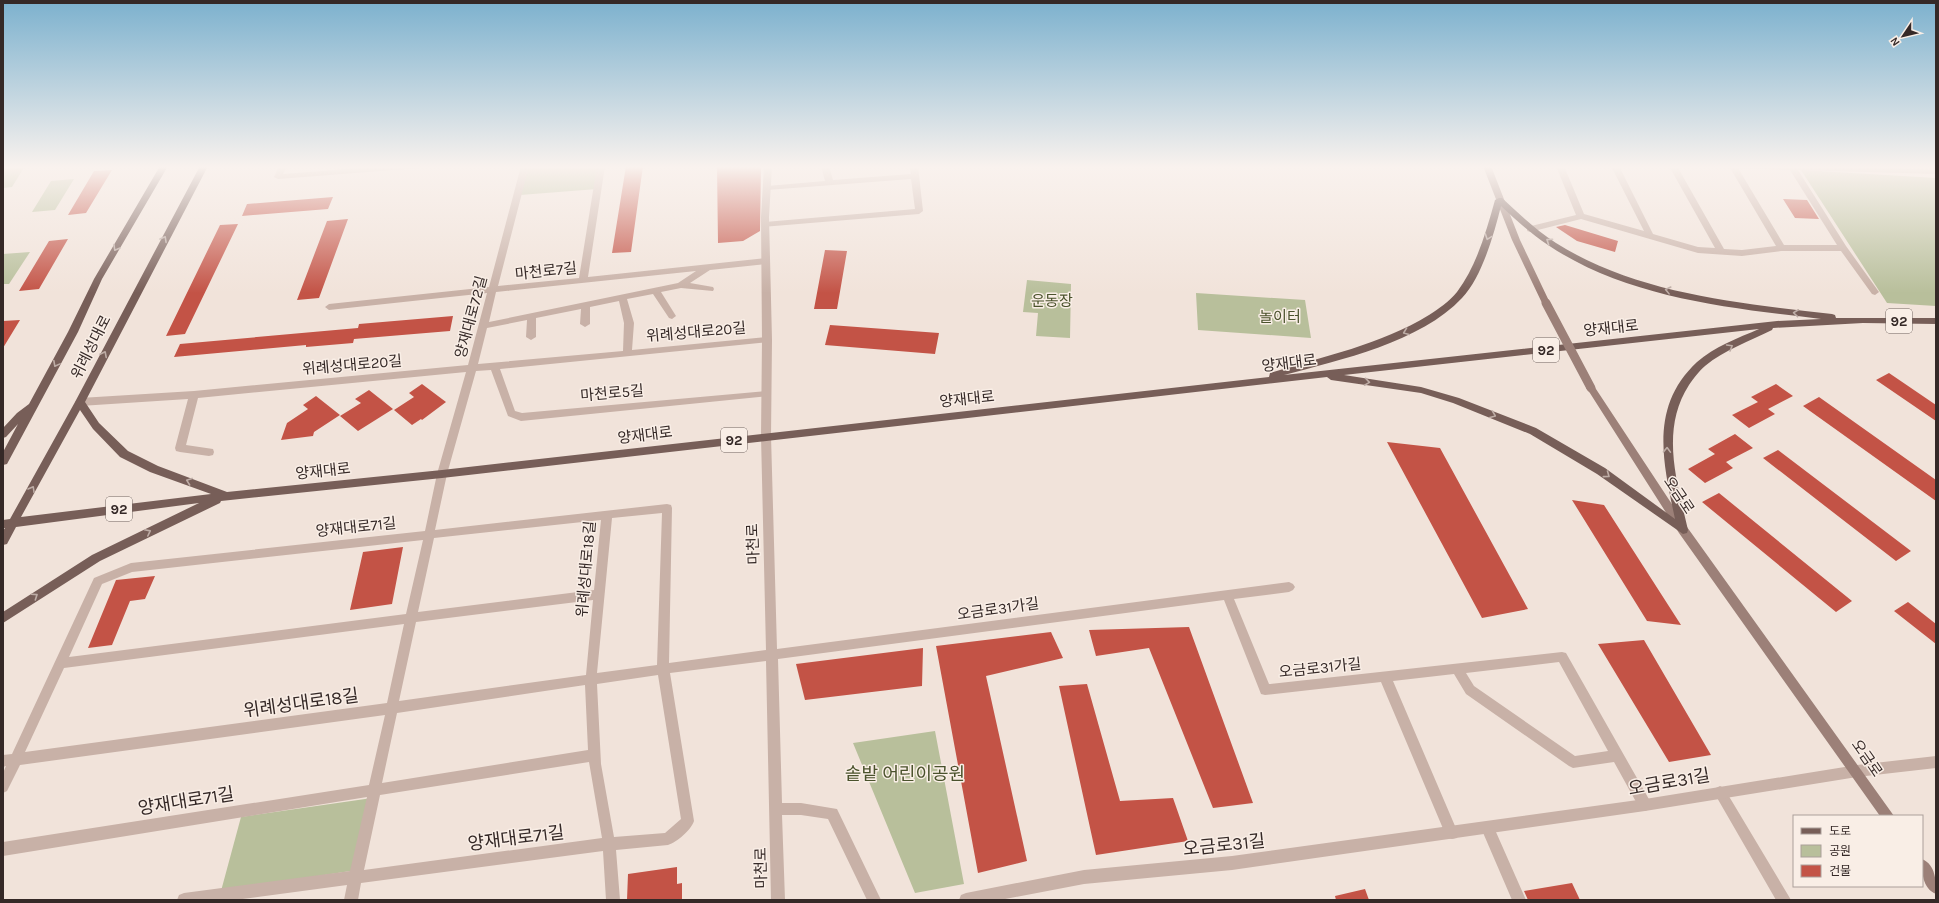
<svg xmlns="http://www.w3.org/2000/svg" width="1939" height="903" font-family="Karla,'Noto Sans KR',sans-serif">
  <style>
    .green { fill: #b8bf9b }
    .building { fill: #c35346 }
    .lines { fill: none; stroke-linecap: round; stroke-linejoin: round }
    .minor { fill: #c8b1a7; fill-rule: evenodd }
    .tertiary { fill: #c8b1a7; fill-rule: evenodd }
    .secondary { fill: #9c8078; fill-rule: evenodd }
    .primary { fill: #775e58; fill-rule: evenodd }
    .secondary-bridge { stroke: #9c8078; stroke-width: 9 }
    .oneway { stroke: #beada6 }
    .labels { text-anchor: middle; stroke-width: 3; stroke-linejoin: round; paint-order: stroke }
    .shield { fill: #f9eee6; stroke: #706460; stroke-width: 1 }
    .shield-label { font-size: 14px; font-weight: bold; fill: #352927 }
    .street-label { font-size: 15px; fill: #352927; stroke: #f9eee6 }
    .park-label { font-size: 15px; fill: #4a522c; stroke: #f9eee6 }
    .near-street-label { font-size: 18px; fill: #352927; stroke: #f9eee6 }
    .near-park-label { font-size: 18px; fill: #4a522c; stroke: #f9eee6 }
  </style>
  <rect width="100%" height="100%" fill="#f1e3da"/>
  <path class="green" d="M 25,166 L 12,187 L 3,188 L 3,169 Z
    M 525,166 L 601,166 L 597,189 L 520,195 Z
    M 1801,170 L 1936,178 L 1936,306 L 1887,303 Z
    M 74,179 L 55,210 L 32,212 L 51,181 Z
    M 30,252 L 9,284 L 3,284 L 3,254 Z
    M 1027,280 L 1071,284 L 1070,338 L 1036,336 L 1038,313 L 1023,312 Z
    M 1196,293 L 1305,300 L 1311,338 L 1198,330 Z
    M 935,731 L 964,884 L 915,893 L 853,743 Z
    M 372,798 L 357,870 L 221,891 L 241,817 Z"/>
  <path class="building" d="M 626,166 L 643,166 L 631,252 L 612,253 Z
    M 717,166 L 761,166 L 760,231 L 743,241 L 718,243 Z
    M 112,170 L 86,213 L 68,215 L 94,171 Z
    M 333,197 L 328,209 L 242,216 L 247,204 Z
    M 1783,199 L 1807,200 L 1819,219 L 1795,218 Z
    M 348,219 L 319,298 L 297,300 L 327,221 Z
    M 238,224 L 185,334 L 166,336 L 220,225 Z
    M 1565,225 L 1618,241 L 1615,252 L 1577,241 L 1556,227 Z
    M 68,239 L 39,289 L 19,291 L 49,241 Z
    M 825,250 L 847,251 L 837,309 L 814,309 Z
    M 453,316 L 450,331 L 354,339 L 353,343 L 306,347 L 306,345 L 174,357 L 180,344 L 358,328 L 359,324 Z
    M 20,320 L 3,348 L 3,321 Z
    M 830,325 L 939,333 L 935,354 L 825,345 Z
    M 1889,373 L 1936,405 L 1936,421 L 1876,380 Z
    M 422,384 L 446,402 L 422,420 L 421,419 L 412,425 L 394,410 L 414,397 L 409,393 Z
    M 1776,384 L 1793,396 L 1768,409 L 1775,414 L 1749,428 L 1732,415 L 1758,402 L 1751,397 Z
    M 369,390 L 393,409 L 358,431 L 340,416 L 361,403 L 355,399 Z
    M 316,396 L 340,415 L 314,432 L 313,436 L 281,440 L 287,423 L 308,409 L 303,405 Z
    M 1819,397 L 1936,480 L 1936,501 L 1803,406 Z
    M 1735,434 L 1753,448 L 1726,462 L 1733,468 L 1705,483 L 1688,469 L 1715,454 L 1708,449 Z
    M 1387,442 L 1440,448 L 1528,609 L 1482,618 Z
    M 1778,450 L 1911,551 L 1896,561 L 1763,458 Z
    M 1719,493 L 1852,601 L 1836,612 L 1702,502 Z
    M 1572,500 L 1604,505 L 1681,625 L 1647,621 Z
    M 403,547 L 392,604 L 350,610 L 363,552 Z
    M 155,576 L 145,599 L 130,601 L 112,645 L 88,648 L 116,580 Z
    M 1908,602 L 1936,624 L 1936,644 L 1894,611 Z
    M 1189,627 L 1253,803 L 1213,808 L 1149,648 L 1096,656 L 1089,630 Z
    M 1051,632 L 1063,658 L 986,676 L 1027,861 L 978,873 L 936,646 Z
    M 1644,640 L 1711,755 L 1669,762 L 1598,644 Z
    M 923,648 L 922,686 L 805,700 L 796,664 Z
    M 1087,684 L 1120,801 L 1173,798 L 1188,841 L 1096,855 L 1059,686 Z
    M 677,867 L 677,884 L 682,883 L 682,900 L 627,900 L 628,874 Z
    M 1572,883 L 1580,900 L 1528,900 L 1524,891 Z
    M 1365,889 L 1369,900 L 1336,900 L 1335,896 Z"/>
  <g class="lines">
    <path class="minor" d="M 279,166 L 287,166 L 283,174 L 387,166 L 423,166 L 419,168 L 278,179 L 274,177 Z
      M 521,166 L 529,166 L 498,286 L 579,278 L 597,166 L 605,166 L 588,277 L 766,258 L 770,261 L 766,264 L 710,270 L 690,283 L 713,287 L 714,289 L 713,291 L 681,288 L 661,292 L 676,316 L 672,319 L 669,318 L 653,294 L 627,299 L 634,323 L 632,350 L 767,337 L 772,340 L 770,342 L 500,369 L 515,411 L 522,413 L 766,391 L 769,392 L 771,394 L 769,396 L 521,421 L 508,416 L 491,370 L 476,371 L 447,474 L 435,530 L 667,504 L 671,505 L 672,508 L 669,663 L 766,650 L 761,436 L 766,432 L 771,436 L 777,649 L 1289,582 L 1293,584 L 1295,587 L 1293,590 L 1289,592 L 1234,599 L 1269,684 L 1562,652 L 1566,653 L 1650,801 L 1651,805 L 1650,809 L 1645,811 L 1640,809 L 1614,762 L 1573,768 L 1569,766 L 1466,694 L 1454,674 L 1393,681 L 1458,833 L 1457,838 L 1452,839 L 1447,838 L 1381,682 L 1265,695 L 1261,694 L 1224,600 L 778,659 L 782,803 L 801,803 L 837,809 L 881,900 L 867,900 L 828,819 L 801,815 L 782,815 L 785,900 L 771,900 L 766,661 L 670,673 L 694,821 C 691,830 677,842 668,845 L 616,850 L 620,900 L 606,900 L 603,851 L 361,883 L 358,900 L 344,900 L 347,885 L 235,900 L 177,900 L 179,895 L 184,893 L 350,871 L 367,797 L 3,856 L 3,842 L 369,785 L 385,715 L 20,765 L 7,791 L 3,793 L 3,773 L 6,766 L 3,767 L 3,755 L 12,754 L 94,578 L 131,563 L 425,531 L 437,474 L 466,372 L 198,398 L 186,445 L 213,449 L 214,452 L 213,455 L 209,456 L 180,452 L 176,451 L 175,448 L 188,399 L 80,406 L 75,402 L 80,398 L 194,391 L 468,365 L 487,293 L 329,310 L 325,307 L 329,304 L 489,287 ZM 696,271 L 678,283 L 489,322 L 496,292 ZM 619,301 L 624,323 L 623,351 L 478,364 L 487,328 L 527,320 L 526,337 L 531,340 L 536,337 L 536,318 L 581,309 L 580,324 L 585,327 L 590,324 L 590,307 ZM 662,513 L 657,665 L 597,673 L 612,518 ZM 601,520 L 594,590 L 418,612 L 434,538 ZM 423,540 L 406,614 L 69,657 L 102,584 L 132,572 ZM 593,600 L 586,675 L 399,701 L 416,622 ZM 404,624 L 387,703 L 25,752 L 64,668 ZM 1559,662 L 1608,751 L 1575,756 L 1474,686 L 1466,673 ZM 658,675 L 681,819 L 665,833 L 614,837 L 601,764 L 597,684 ZM 585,685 L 588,750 L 382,783 L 397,713 ZM 589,762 L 602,838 L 364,870 L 380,795 Z
      M 821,166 L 829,166 L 833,180 L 911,174 L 910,166 L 918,166 L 923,211 L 919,214 L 762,227 L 762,223 L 765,222 L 915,209 L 911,179 L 767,190 L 763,188 L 767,186 L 825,181 Z
      M 1556,166 L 1564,166 L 1584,214 L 1644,231 L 1611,166 L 1619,166 L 1653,234 L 1698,247 L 1715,248 L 1669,166 L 1677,166 L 1724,249 L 1742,250 L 1776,246 L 1729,166 L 1819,166 L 1936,170 L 1936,174 L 1798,170 L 1846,246 L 1879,292 L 1875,295 L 1872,294 L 1841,251 L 1781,251 L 1742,256 L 1698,253 L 1581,219 L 1530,232 L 1527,231 L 1527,227 L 1576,215 ZM 1738,168 L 1790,170 L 1837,245 L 1784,245 Z
      M 1720,786 L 1724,788 L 1791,900 L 1776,900 L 1716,796 L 1714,792 L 1716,788 Z
      M 1487,822 L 1492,823 L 1526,900 L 1512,900 L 1481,828 L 1482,823 Z"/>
    <path class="tertiary" d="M 764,166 L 772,166 L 769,217 L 772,340 L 771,436 L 766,440 L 761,436 L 762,340 L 761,217 Z
      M 1936,756 L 1936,768 L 1857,777 L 1645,811 L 1232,870 L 1084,884 L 1000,900 L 959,900 L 961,895 L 966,893 L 1084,870 L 1232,856 L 1645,799 L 1857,765 Z"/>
    <path class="secondary" d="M 1483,166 L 1491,166 L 1520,240 L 1550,303 L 1549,305 L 1546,306 L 1542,303 L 1512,240 Z
      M 1591,385 L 1594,386 L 1687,527 L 1894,816 L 1880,816 L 1679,533 L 1588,390 L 1586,388 L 1588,386 Z
      M 1922,859 C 1936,865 1936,881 1936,894 C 1922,888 1922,872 1922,859 Z"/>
    <path class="primary" d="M 160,166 L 168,166 L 102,279 L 78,332 L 7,464 L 3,465 L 3,452 L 18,424 L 6,437 L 3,438 L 3,428 L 17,413 L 29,404 L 68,332 L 94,279 Z
      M 200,166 L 208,166 L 85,402 L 99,423 L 128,451 L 158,466 L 227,492 L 442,470 L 1269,377 L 1270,373 C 1324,356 1380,345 1429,315 C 1438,309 1450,301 1457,292 C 1477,265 1486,232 1495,200 L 1499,198 L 1502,198 C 1519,214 1536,230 1556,243 C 1637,294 1738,303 1832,314 L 1835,315 L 1836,318 L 1936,318 L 1936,324 L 1863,323 L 1773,328 L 1772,330 C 1750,341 1724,350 1705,366 C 1699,371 1693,379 1689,385 C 1660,430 1677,482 1688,530 L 1687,533 L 1683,534 L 1597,474 L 1530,434 L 1453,403 L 1421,393 L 1331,380 L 1327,377 L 442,478 L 221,501 L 220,503 L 100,561 L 3,623 L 3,612 L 92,555 L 199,503 L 16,527 L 7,544 L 3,545 L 3,531 L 5,528 L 3,528 L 3,520 L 10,519 L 75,402 ZM 1501,206 C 1516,220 1531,234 1548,245 C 1627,298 1729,308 1821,319 L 1777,321 L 1284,375 C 1340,360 1421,342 1462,298 C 1482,277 1494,234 1501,206 ZM 1759,329 C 1738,338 1714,347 1697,362 C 1649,407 1663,462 1675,519 L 1605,468 L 1536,428 L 1459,398 L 1421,387 L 1344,375 ZM 80,410 L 93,429 L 120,457 L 150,472 L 211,494 L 21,517 Z"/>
    <path class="secondary-bridge" d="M 1546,303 L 1591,388"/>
  </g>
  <defs><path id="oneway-chevron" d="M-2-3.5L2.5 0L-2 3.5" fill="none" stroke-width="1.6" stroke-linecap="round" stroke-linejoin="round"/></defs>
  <g class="oneway">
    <use href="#oneway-chevron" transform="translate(1488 237) rotate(110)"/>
    <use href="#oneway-chevron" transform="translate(164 239) rotate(-61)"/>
    <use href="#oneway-chevron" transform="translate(1549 241) rotate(-146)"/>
    <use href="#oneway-chevron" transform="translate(116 248) rotate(120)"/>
    <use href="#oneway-chevron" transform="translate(1668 290) rotate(-166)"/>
    <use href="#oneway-chevron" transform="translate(1796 313) rotate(-174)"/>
    <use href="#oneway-chevron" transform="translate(1406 332) rotate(159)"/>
    <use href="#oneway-chevron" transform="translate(1730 347) rotate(-30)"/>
    <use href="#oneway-chevron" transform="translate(104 354) rotate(-63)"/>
    <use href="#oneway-chevron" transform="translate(56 364) rotate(118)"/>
    <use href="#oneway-chevron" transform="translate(1367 382) rotate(8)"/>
    <use href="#oneway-chevron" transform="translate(1493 415) rotate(22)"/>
    <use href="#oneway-chevron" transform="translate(1667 450) rotate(-88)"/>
    <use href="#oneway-chevron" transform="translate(1607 475) rotate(36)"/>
    <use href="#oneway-chevron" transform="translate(189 481) rotate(-160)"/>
    <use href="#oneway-chevron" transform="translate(32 489) rotate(-60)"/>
    <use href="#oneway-chevron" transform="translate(148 532) rotate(-27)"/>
    <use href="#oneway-chevron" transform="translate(35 596) rotate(-34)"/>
  </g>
  <linearGradient id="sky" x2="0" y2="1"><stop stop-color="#7cb1ce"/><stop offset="0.57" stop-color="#f9f2ee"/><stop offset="1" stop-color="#f9f2ee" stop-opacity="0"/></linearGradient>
  <rect width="1939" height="293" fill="url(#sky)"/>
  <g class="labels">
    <g class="shield">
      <rect x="1886" y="309" width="26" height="24" rx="3"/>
      <rect x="1533" y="338" width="26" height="24" rx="3"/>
      <rect x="721" y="428" width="26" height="24" rx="3"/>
      <rect x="106" y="497" width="26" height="24" rx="3"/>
    </g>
    <g class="shield-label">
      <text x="1899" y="326">92</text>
      <text x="1546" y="355">92</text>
      <text x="734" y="445">92</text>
      <text x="119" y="514">92</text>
    </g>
    <g class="street-label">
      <text transform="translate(546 271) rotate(-6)" y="5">마천로7길</text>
      <text transform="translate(471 317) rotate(-75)" y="5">양재대로72길</text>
      <text transform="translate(1611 328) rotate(-6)" y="5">양재대로</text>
      <text transform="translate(696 332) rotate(-5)" y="5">위례성대로20길</text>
      <text transform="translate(91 347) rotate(-63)" y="5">위례성대로</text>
      <text transform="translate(1289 363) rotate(-7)" y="5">양재대로</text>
      <text transform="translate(352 365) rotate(-5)" y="5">위례성대로20길</text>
      <text transform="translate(612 393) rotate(-5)" y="5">마천로5길</text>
      <text transform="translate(967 399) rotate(-6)" y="5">양재대로</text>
      <text transform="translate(645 435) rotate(-7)" y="5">양재대로</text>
      <text transform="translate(323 471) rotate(-6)" y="5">양재대로</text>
      <text transform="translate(1679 495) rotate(56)" y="5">오금로</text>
      <text transform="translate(356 527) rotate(-6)" y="5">양재대로71길</text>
      <text transform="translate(753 544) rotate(-92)" y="5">마천로</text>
      <text transform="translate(586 569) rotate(-85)" y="5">위례성대로18길</text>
      <text transform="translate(998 609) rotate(-8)" y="5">오금로31가길</text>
      <text transform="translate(1320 668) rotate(-6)" y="5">오금로31가길</text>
      <text transform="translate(1867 758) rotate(55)" y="5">오금로</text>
      <text transform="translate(761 868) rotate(-91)" y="5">마천로</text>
    </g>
    <g class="park-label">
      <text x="1052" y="306">운동장</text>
      <text x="1280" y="322">놀이터</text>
    </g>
    <g class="near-street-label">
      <text transform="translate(301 703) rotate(-8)" y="6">위례성대로18길</text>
      <text transform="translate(1669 782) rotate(-10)" y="6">오금로31길</text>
      <text transform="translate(186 801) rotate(-9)" y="6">양재대로71길</text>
      <text transform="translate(516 838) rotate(-7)" y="6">양재대로71길</text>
      <text transform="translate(1224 845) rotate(-6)" y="6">오금로31길</text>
    </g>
    <g class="near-park-label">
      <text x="905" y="780">솥밭 어린이공원</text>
    </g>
  </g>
  <rect width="1939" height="903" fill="none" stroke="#352927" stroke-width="8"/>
  <rect x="1793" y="815" width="130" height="72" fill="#f9eee6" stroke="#ab9f9a"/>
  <rect x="1801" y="828" width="20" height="6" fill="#775e58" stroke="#ab9f9a"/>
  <text x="1829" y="835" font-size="12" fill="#352927">도로</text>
  <rect x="1801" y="845" width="20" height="12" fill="#b8bf9b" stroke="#ab9f9a"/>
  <text x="1829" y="855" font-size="12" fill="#352927">공원</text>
  <rect x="1801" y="865" width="20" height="12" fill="#c35346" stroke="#ab9f9a"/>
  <text x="1829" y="875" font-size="12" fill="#352927">건물</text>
  <g transform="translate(1903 36) rotate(235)" stroke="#f9eee6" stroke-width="3" paint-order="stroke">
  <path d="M0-3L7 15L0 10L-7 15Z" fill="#352927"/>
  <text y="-6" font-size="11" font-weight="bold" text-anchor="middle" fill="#352927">N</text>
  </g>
</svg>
